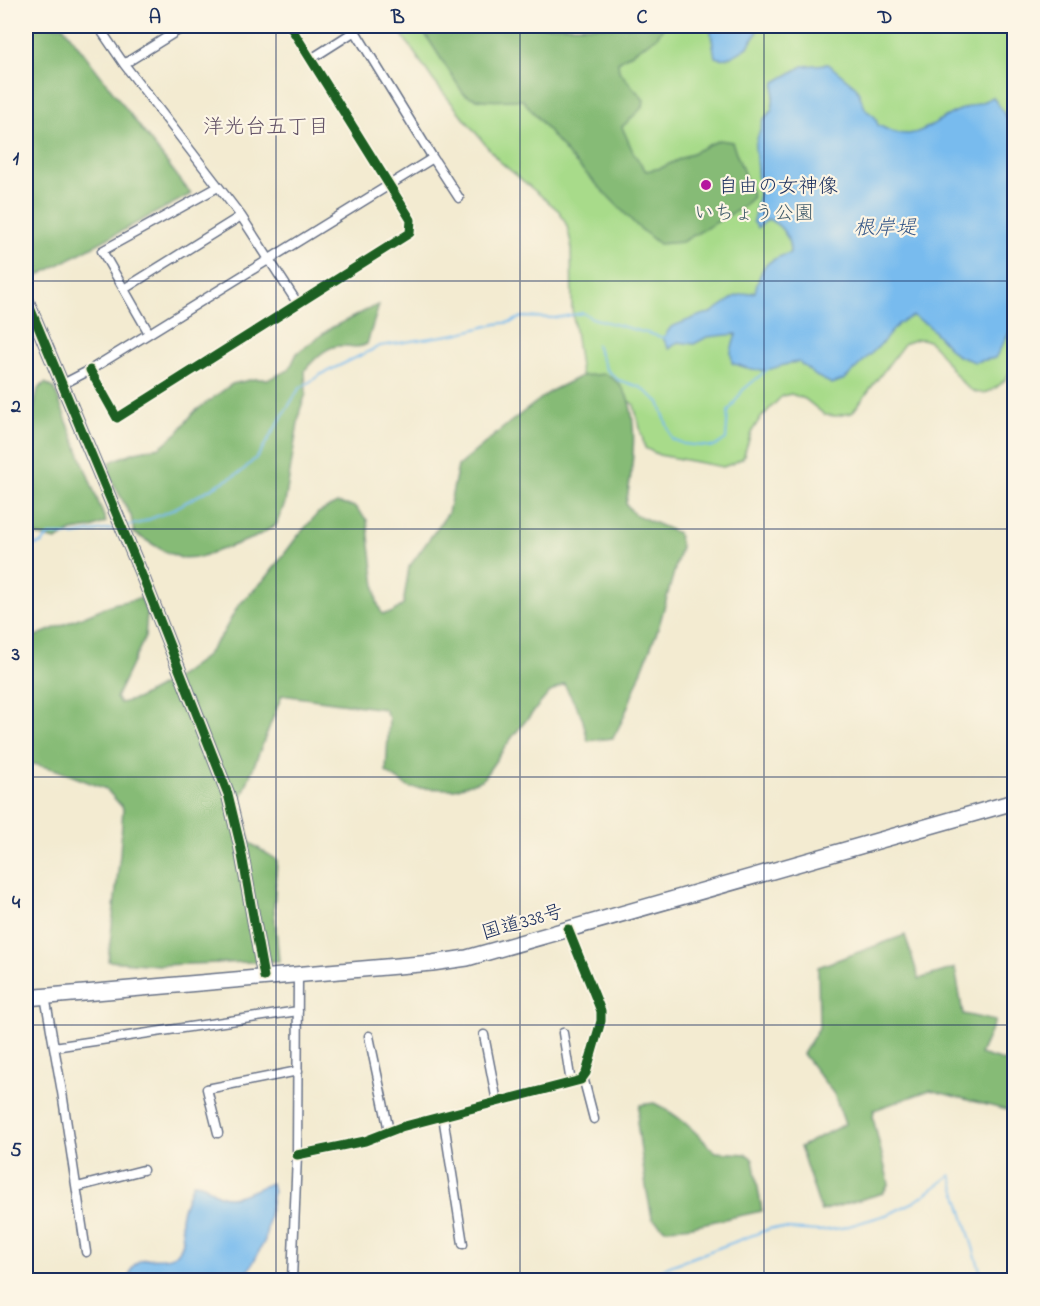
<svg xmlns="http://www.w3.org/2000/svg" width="1040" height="1306" font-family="'Indie Flower','Klee One',sans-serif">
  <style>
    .green { fill: #a8db8a; stroke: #628574; stroke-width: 1.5 }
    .forest { fill: #86bb76; stroke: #50756a; stroke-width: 1.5 }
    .water { fill: #78bbee; stroke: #4a75a6; stroke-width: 1.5 }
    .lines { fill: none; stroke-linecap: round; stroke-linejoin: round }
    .stream { stroke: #78bbee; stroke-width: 2 }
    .street-casing { stroke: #677186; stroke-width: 11 }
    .secondary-casing { stroke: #677186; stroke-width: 15 }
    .highway-casing { stroke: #677186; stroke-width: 18 }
    .street { stroke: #fff; stroke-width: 8 }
    .secondary { stroke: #fff; stroke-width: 12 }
    .highway { stroke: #fff; stroke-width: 15 }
    .cycleway-casing { stroke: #fcf5e5; stroke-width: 13 }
    .cycleway { stroke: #1b5e20; stroke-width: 9 }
    .grid { fill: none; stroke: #1b2f5e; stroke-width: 1.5; stroke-opacity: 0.55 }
    .poi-dot { fill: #b5179e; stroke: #fcf5e5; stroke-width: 2 }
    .labels { text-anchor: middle; stroke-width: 4.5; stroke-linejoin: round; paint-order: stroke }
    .poi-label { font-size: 20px; fill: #1b2f5e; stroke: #fcf5e5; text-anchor: start }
    .park-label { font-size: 20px; fill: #3e5a69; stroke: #fcf5e5 }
    .street-label { font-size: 20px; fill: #1b2f5e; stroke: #fcf5e5 }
    .neighbourhood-label { font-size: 21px; fill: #605065; stroke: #fcf5e5 }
    .water-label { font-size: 21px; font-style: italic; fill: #375989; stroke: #fcf5e5 }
    .neatline { fill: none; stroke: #1b2f5e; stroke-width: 2 }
    .grid-label { font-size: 20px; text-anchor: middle; font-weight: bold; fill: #1b2f5e }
  </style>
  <rect width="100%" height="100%" fill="#fcf5e5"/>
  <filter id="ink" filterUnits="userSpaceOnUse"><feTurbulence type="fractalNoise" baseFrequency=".0167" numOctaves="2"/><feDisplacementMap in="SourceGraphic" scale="12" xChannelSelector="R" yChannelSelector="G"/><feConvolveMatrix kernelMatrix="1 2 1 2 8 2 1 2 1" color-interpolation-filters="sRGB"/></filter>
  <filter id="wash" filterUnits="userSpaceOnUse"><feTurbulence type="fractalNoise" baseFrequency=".008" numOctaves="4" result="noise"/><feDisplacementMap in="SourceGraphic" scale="24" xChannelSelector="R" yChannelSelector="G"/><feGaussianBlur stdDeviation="1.35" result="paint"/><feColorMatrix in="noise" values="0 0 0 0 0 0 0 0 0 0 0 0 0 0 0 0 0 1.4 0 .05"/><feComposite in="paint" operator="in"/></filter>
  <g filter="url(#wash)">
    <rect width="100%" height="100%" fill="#f3ebd1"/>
    <path class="green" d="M 396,26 L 1014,26 L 1014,362 C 1009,375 1005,383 992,390 C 963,407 946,349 926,340 C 918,337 911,341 904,344 L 852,413 L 836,416 L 825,415 L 805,399 L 791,394 L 782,396 L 759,420 L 751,433 L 743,458 L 734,463 L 723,467 L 659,455 L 645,448 L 634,405 L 621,395 L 587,383 L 581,374 L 572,309 L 571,243 L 567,226 L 559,211 L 498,160 L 433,80 Z"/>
    <path class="forest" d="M 26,26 L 63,26 L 191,194 L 28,281 L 26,277 Z
      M 420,26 L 664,26 L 657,37 L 618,62 L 619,71 L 644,100 L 643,107 L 622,127 L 634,154 L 646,171 L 661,168 L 719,140 L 732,142 L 753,197 L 740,209 L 682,242 L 659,244 L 637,226 L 569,156 L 523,100 C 501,99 482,105 463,93 Z
      M 379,305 L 367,344 C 356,350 348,344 337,346 C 324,348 313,361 305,370 L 306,394 L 300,410 L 285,503 L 276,525 L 254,538 L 200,557 L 181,558 L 164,551 L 134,533 L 131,516 L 109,475 L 110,462 L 135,452 L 160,447 L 178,432 L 194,412 L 232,384 L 254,379 L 269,379 L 289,370 L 297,353 L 331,328 L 373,307 Z
      M 605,374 C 610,377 616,380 620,385 C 642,410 632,474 626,504 L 634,514 L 678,533 L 681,547 L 659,626 L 623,719 L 613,738 L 588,741 L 582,717 L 564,684 L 549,693 L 513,736 L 482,780 L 455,789 L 410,788 L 386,772 L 389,718 L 384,709 L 282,695 L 240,801 L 250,843 L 277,860 L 274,908 L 279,961 L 159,965 L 108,961 L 120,854 L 123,808 L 106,789 L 57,770 L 26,762 L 26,640 L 113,604 L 141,598 L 147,613 L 145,637 L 116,698 L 120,703 L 137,699 L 179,676 L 205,657 L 223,633 L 238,606 L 267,577 L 297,537 L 318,513 L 337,503 L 355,507 L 367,520 L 377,602 L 382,614 L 391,613 L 403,605 L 409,567 L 448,513 L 458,466 L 509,423 L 551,391 L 581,376 Z
      M 45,383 L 54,388 L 106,522 L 92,528 L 72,531 L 56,540 L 36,535 L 26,515 L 26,502 L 32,487 L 32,469 L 26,458 L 26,426 L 33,412 L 38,389 Z
      M 905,935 L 919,979 L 955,968 L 963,1014 L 995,1021 L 980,1054 L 1014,1064 L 1014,1112 L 930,1090 L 874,1110 L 873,1118 L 889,1184 L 883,1193 L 821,1211 L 800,1147 L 845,1124 L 834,1094 L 803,1054 L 819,1028 L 818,967 Z
      M 654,1103 C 679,1115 696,1132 715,1152 L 746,1154 L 753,1159 L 762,1211 L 692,1226 L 665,1229 L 652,1218 L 646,1187 L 637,1122 L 640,1105 Z"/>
    <path class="water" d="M 710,26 L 756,26 C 760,35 751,38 748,47 C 738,53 727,62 715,57 Z
      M 828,64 L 856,87 L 866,110 L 875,117 L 878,125 C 914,145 922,128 953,113 C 966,107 980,104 993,97 L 1014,128 L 1014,324 L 995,358 L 975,362 L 956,355 L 928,325 L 913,316 L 899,323 L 882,343 L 845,379 L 832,384 L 816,376 L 799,362 C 785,363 778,368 766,370 C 755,372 742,366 732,363 L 731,351 L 736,334 L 707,337 L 694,344 L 678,342 L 669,349 L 663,338 L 671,327 L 701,315 L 711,313 L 736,296 L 755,292 C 761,267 764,261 790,253 C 790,237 783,226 768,219 L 758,228 L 753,221 L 759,194 L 755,146 L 763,120 L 772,110 L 775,82 L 803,66 Z
      M 193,1183 C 208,1183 207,1190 219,1195 C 234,1202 257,1188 271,1183 L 273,1192 L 265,1240 L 244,1280 L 129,1280 C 133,1244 165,1268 179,1251 C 187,1241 180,1229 181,1219 C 182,1207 189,1193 193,1183 Z"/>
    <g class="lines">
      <path class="stream" d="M 596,345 L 606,369 L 618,380 L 640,387 L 659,402 L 672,439 L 684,444 L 714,447 L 726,439 L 728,412 L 743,390 L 768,369
        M 126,526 L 140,523 L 170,511 L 241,472 L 258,456 L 299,389 L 320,375 L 380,346 L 456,334 L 496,324 L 511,322 L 522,317 L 555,318 L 583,313 L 592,318 L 665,338
        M 26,532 L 28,540 L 36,545 L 42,543 L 49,535 L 74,535 L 118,528
        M 643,1280 L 670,1266 L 772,1228 L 819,1231 L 842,1228 L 889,1214 L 916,1201 L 951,1175 L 983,1280"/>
    </g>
  </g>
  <g filter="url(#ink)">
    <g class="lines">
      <g class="street-casing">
        <path id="street" d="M 98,26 L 124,64 L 241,216 L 298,304
          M 311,59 L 355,31
          M 124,64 L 185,26
          M 433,158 L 459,198
          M 124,289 L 241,216
          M 149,333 L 102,251 L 218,187
          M 90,370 L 117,418 L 410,233 L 411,220 L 290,26
          M 63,384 L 90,370 L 433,158 L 352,26
          M 45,996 L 62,1092 L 86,1252
          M 563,1033 L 571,1083
          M 484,1035 L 497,1102
          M 369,1036 L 389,1131
          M 54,1047 L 298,1011
          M 583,1077 L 594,1119
          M 443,1116 L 463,1244
          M 218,1133 L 207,1089 L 298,1071
          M 297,1155 L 365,1141 L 401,1127 L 581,1080 L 586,1073 L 601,1021 L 601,1011 L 568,929
          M 77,1187 L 143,1170
          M 292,1280 L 297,1155 L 298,974"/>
      </g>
      <g class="secondary-casing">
        <path id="secondary" d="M 26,298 L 144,580 L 228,794 L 240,844 L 264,977"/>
      </g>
      <g class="highway-casing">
        <path id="highway" d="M 26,998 L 432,963 L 467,958 L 1014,802"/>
      </g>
      <use href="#street" class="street"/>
      <use href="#secondary" class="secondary"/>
      <use href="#highway" class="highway"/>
      <g class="cycleway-casing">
        <path id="cycleway" d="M 26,298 L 144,580 L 228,794 L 240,844 L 264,977
          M 90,370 L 117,418 L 410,233 L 411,220 L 290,26
          M 297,1155 L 365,1141 L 401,1127 L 581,1080 L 586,1073 L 601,1021 L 601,1011 L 568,929"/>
      </g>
      <use href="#cycleway" class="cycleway"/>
    </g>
  </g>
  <path class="grid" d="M 276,26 L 276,1280M 520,26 L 520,1280M 764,26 L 764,1280M 26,281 L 1014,281M 26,529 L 1014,529M 26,777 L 1014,777M 26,1025 L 1014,1025"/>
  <circle class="poi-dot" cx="706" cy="185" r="6"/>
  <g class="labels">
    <g class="poi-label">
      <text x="718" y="192">自由の女神像</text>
    </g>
    <g class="park-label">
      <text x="754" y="219">いちょう公園</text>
    </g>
    <g class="street-label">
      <text transform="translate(522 921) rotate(-16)" y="7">国道338号</text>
    </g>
    <g class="neighbourhood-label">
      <text x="266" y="133">洋光台五丁目</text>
    </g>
    <g class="water-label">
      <text x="885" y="234">根岸堤</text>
    </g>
  </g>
  <rect width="1040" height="1306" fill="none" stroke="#fcf5e5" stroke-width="66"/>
  <rect x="33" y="33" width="974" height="1240" class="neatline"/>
  <g class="grid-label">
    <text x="155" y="23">A</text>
    <text x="398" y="23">B</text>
    <text x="642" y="23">C</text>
    <text x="885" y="23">D</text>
    <text x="16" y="164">1</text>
    <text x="16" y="412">2</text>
    <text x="16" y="660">3</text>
    <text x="16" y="908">4</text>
    <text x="16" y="1156">5</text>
  </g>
</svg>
